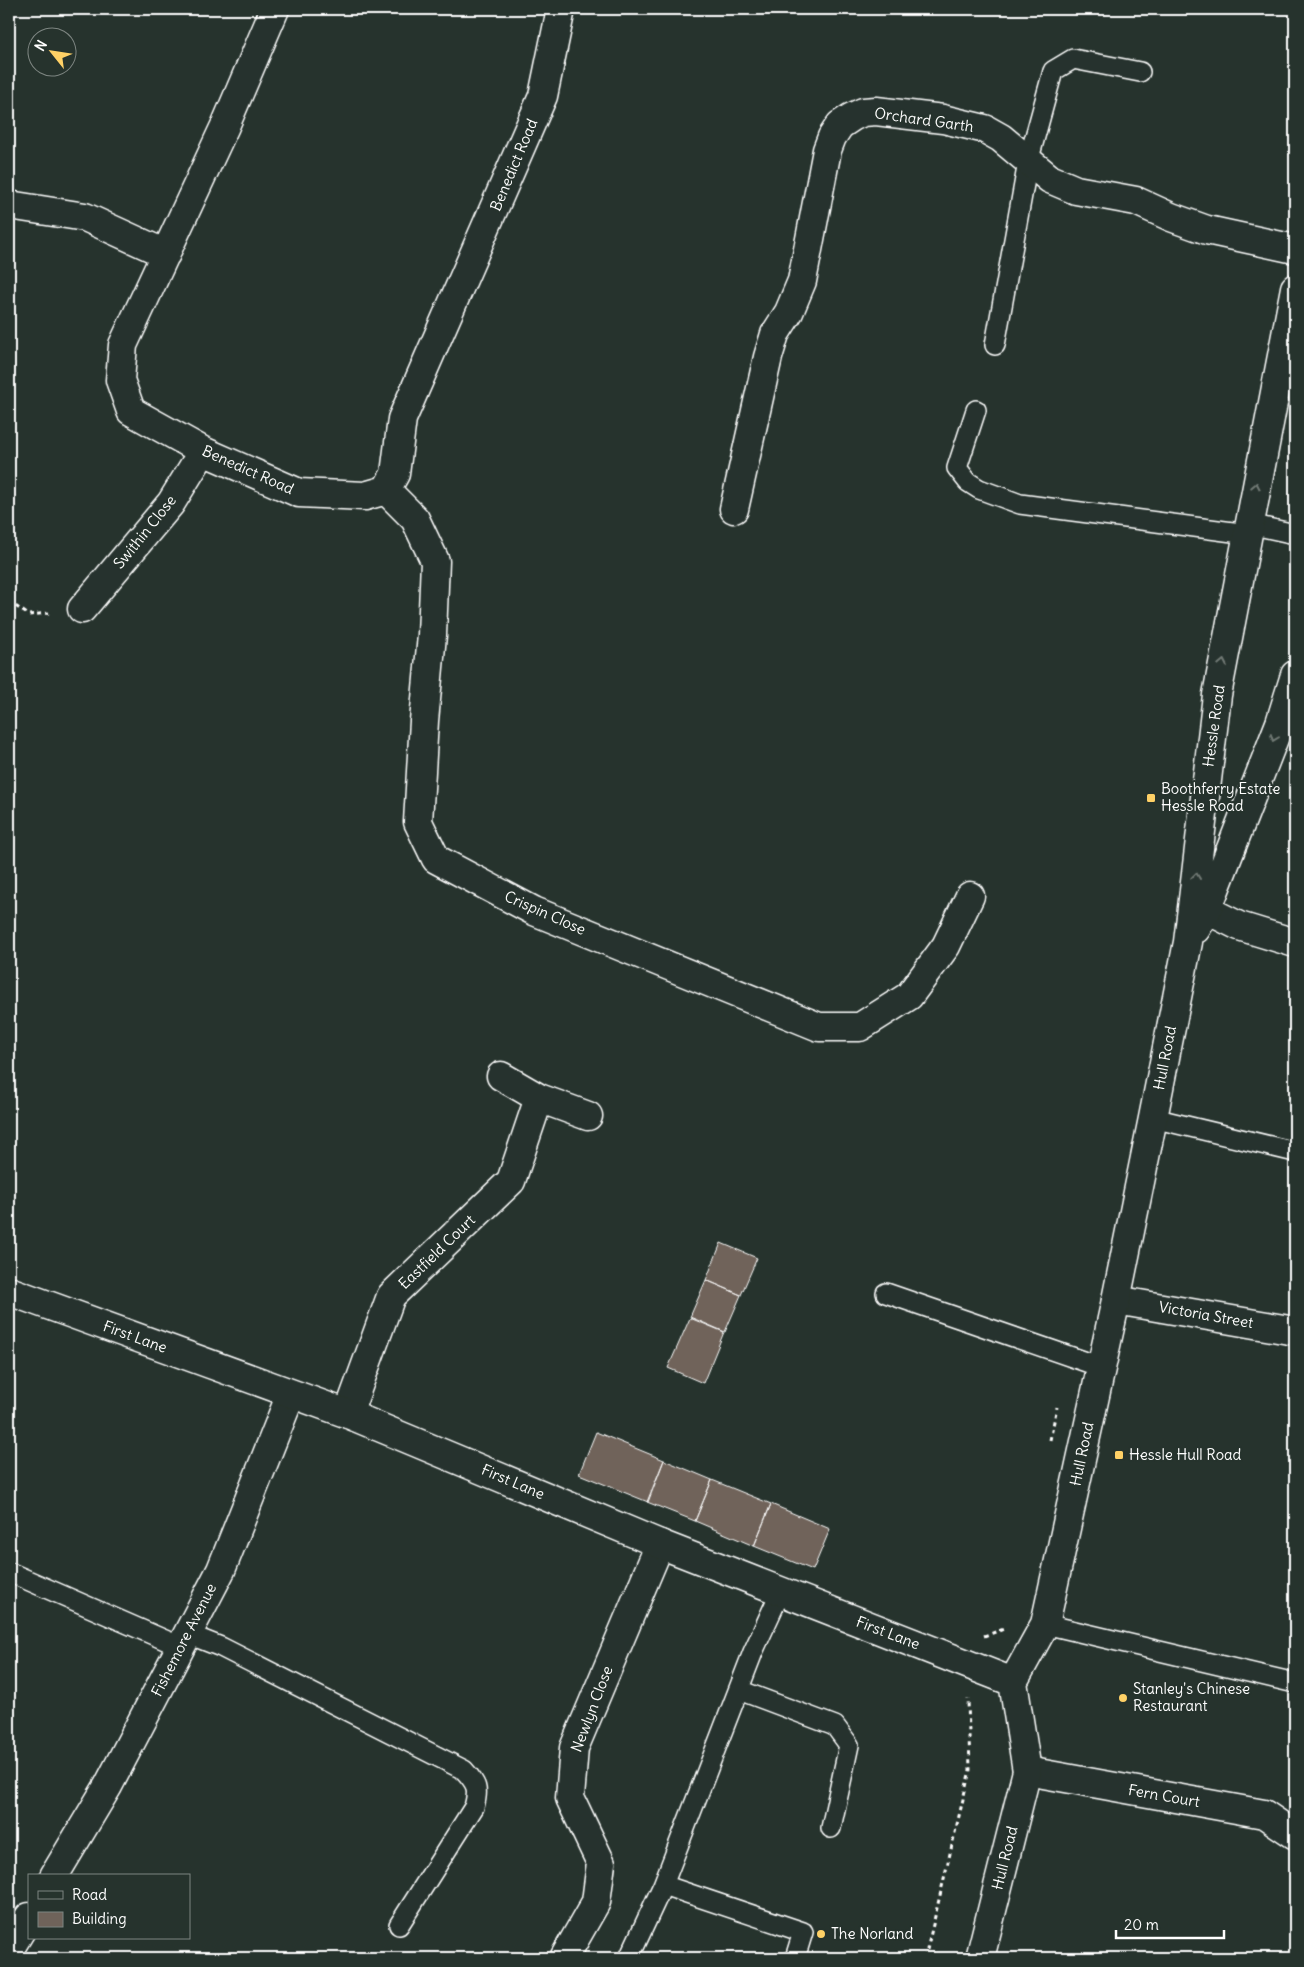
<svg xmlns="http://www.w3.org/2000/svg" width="1304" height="1967" font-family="Delius,sans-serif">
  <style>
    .building { fill: #6f635a; stroke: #fff }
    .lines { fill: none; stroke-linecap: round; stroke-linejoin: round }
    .service-casing { stroke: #fff; stroke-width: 22 }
    .minor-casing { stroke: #fff; stroke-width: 31 }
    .tertiary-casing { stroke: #fff; stroke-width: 31 }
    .path { stroke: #fff; stroke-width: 3; stroke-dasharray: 4 4; stroke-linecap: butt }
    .service { stroke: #26332d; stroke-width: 19 }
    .minor { stroke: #26332d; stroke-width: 28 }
    .tertiary { stroke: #26332d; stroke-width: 28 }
    .oneway { stroke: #727a76 }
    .poi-dot { fill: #ffd166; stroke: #26332d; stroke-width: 2 }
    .labels { text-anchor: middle; stroke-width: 4; stroke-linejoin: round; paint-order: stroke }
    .street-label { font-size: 15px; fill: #fff; stroke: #26332d }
    .poi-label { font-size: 15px; fill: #fff; stroke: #26332d; text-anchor: start }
  </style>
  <rect width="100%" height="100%" fill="#26332d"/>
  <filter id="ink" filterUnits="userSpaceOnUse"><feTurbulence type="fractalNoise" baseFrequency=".02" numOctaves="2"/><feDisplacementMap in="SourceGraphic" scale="10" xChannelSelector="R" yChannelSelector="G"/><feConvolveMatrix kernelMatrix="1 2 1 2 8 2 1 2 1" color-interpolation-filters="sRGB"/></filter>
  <g filter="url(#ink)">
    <path class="building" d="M 721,1243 L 757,1258 L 741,1295 L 706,1280 Z
      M 706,1280 L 741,1295 L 725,1332 L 690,1317 Z
      M 690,1318 L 724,1332 L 703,1383 L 668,1368 Z
      M 596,1432 L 664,1460 L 648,1502 L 579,1474 Z
      M 664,1460 L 712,1480 L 695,1521 L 647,1502 Z
      M 712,1480 L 771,1504 L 754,1546 L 695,1521 Z
      M 771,1504 L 830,1529 L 813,1570 L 754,1546 Z"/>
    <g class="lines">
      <g class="service-casing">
        <path id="service" d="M 995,345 L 1028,162 L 1053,71 L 1073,59 L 1140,72
          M 976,410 L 957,468 L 968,482 L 979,489 L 1020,504 L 1248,534
          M 1249,524 L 1295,534
          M 1153,1118 L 1295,1152
          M 886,1293 L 1101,1367
          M 9,1572 L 181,1647
          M 1045,1624 L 1295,1683
          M 188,1634 L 221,1647 L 464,1770 C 477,1784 479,1789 474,1807 L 399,1925
          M 739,1690 L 835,1726 L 849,1745 L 831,1828
          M 663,1885 L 803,1932 L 795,1958
          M 629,1958 L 663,1885 L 753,1652 L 781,1591"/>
      </g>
      <g class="minor-casing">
        <path id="minor" d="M 275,9 L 225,126 L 123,345 L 120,380 L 131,411 L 203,451 L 299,493 L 365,496 L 386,490 L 395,474 L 402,419 L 543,96 L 561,9
          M 9,205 L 85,217 L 166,254
          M 386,490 L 415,519 L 435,561 L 432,635 L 424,721 L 418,822 L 436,859 L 534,911 L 819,1027 L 860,1027 L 909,996 L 946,946 L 970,896
          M 734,509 L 768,357 L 775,334 L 789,312 L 802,281 L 827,150 L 832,137 L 840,125 L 852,117 L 863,112 L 876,111 L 943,119 L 985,129 L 1001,138 L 1050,179 L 1076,190 L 1136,201 L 1171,217 L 1207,230 L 1295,249
          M 82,609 L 171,503 L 203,451
          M 1207,910 L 1239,926 L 1295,943
          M 501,1076 L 539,1098 L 588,1116
          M 1116,1300 L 1295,1331
          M 348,1414 L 391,1296 L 511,1181 L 539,1098
          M 1027,1771 L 1264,1814 L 1295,1835
          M 54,1876 L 108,1786 L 221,1570 L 291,1394
          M 9,1950 L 29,1917
          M 564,1958 L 596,1902 L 601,1863 L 570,1798 L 574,1748 L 660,1544"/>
      </g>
      <g class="tertiary-casing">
        <path id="tertiary" d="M 1196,929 L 1207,910 L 1280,723 L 1295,675
          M 9,1291 L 348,1414 L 660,1544 L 1013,1682
          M 980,1958 L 1027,1771 L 1013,1682 L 1045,1624 L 1116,1300 L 1153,1118 L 1188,942 L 1217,695 L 1295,288"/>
      </g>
      <path class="path" d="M 9,602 L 29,615 L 50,613
        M 1050,1440 L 1057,1407
        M 984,1636 L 1004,1629
        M 925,1958 L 970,1770 L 968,1699"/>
      <use href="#service" class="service"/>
      <use href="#minor" class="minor"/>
      <use href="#tertiary" class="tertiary"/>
    </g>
    <defs><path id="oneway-chevron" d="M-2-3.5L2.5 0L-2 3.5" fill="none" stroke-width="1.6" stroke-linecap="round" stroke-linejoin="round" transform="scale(1.25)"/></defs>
    <g class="oneway">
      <use href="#oneway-chevron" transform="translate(1256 486) rotate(-79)"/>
      <use href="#oneway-chevron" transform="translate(1223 663) rotate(-79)"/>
      <use href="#oneway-chevron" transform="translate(1274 738) rotate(111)"/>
      <use href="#oneway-chevron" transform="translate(1196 876) rotate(-83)"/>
    </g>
  </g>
  <g class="poi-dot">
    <rect x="1146" y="793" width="10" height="10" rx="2.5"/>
    <rect x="1114" y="1450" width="10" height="10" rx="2.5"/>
    <circle cx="1123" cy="1698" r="5"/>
    <circle cx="821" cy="1934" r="5"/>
  </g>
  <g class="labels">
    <g class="street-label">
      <text transform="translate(924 120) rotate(8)" y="5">Orchard Garth</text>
      <text transform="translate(514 165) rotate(-67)" y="5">Benedict Road</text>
      <text transform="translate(248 470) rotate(24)" y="5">Benedict Road</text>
      <text transform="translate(145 532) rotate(-51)" y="5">Swithin Close</text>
      <text transform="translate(1214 726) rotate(-82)" y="5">Hessle Road</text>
      <text transform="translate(545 913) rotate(24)" y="5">Crispin Close</text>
      <text transform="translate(1165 1058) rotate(-79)" y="5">Hull Road</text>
      <text transform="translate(437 1252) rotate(-44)" y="5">Eastfield Court</text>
      <text transform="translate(1206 1315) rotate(10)" y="5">Victoria Street</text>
      <text transform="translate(135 1337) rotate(20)" y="5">First Lane</text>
      <text transform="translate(1082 1454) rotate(-78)" y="5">Hull Road</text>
      <text transform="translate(513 1482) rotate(23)" y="5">First Lane</text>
      <text transform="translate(888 1633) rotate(21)" y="5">First Lane</text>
      <text transform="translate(184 1640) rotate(-63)" y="5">Fishemore Avenue</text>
      <text transform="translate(592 1709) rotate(-69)" y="5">Newlyn Close</text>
      <text transform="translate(1164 1796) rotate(10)" y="5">Fern Court</text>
      <text transform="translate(1005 1858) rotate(-76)" y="5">Hull Road</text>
    </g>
    <g class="poi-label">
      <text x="1161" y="794">Boothferry Estate<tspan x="1161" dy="17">Hessle Road</tspan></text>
      <text x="1129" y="1460">Hessle Hull Road</text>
      <text x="1133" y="1694">Stanley's Chinese<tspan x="1133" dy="17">Restaurant</tspan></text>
      <text x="831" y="1939">The Norland</text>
    </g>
  </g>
  <rect width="1304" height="1967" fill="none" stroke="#26332d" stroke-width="30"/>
  <rect x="15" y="15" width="1274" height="1937" fill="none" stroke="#fff" stroke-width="2" filter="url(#ink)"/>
  <rect x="28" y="1874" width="162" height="65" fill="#26332d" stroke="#7d8581"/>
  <rect x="38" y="1891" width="25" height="8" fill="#26332d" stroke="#7d8581"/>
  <text x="72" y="1900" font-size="15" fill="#ffffff">Road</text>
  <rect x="38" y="1912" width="25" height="15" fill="#6f635a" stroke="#7d8581"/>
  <text x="72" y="1924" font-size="15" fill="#ffffff">Building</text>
  <g transform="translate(52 52) rotate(300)"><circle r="24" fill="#26332d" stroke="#7d8581"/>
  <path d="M0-4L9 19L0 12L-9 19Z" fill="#ffd166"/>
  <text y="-8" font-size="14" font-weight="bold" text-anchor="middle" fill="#ffffff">N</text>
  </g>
  <path d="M1116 1930v8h108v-8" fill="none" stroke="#ffffff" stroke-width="2.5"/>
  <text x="1124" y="1930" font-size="15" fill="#ffffff" stroke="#26332d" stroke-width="4" paint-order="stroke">20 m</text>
</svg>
